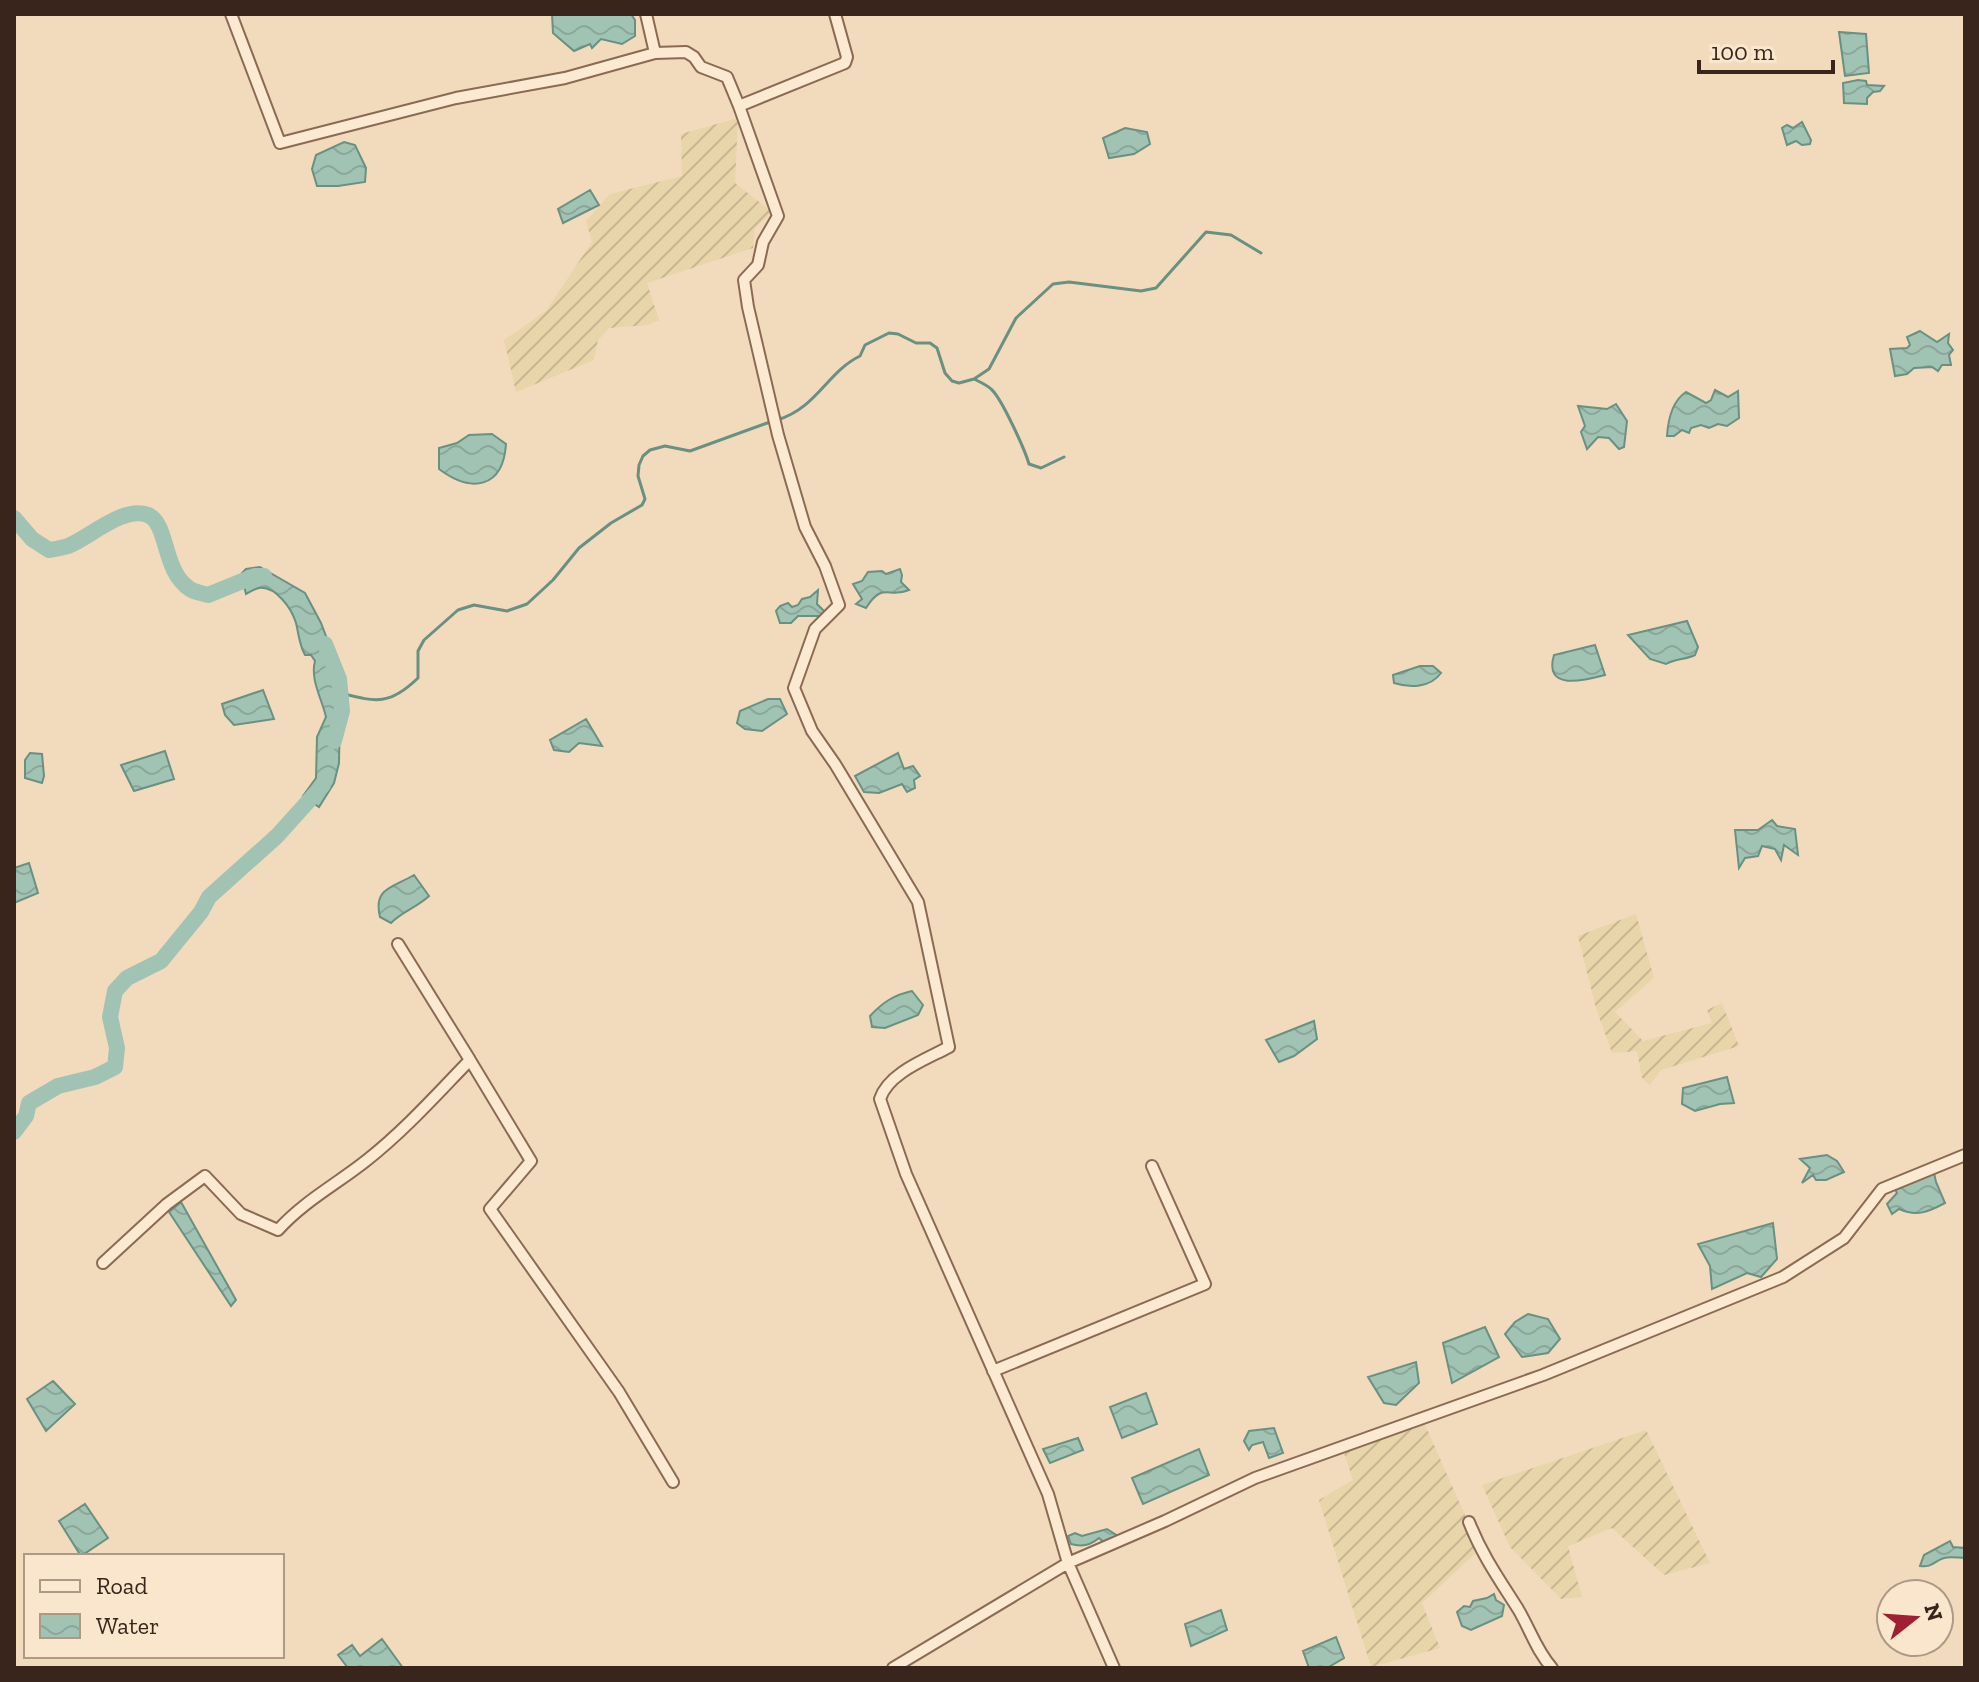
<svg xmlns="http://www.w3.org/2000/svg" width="1979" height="1682" font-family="'Zilla Slab',serif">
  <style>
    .farmland { fill: url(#farmland-furrows) }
    .water { fill: url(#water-waves); stroke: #689181; stroke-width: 2 }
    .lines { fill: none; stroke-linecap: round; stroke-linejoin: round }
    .stream { stroke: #689181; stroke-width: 3 }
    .river { stroke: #a1c3b4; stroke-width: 16 }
    .minor-casing { stroke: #8b6a54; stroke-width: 14 }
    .minor { stroke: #fce9d1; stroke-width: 10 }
  </style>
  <defs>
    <pattern id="farmland-furrows" width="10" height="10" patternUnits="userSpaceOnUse" patternTransform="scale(2)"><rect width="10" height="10" fill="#e8d5aa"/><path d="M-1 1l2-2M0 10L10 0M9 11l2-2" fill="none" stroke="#c8b792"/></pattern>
    <pattern id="water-waves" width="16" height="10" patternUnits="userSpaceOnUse" patternTransform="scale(2)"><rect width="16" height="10" fill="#a1c3b4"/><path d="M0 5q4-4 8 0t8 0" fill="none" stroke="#8ba79a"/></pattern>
  </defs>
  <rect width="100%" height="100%" fill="#f2dabd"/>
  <path class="farmland" d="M 738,118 L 735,183 L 772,212 L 755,228 L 753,248 L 647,283 L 659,320 L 648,325 L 609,328 L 598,340 L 594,360 L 516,392 L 504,340 L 546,311 L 592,242 L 586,221 L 610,194 L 682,176 L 681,134 Z
    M 1636,914 L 1654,978 L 1615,1012 L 1643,1041 L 1712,1023 L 1707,1010 L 1722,1003 L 1739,1046 L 1661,1070 L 1650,1085 L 1642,1078 L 1637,1051 L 1612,1053 L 1596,1008 L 1578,936 Z
    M 1422,1418 L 1480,1549 L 1422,1603 L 1440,1648 L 1371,1667 L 1319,1500 L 1353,1480 L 1342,1447 Z
    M 1646,1430 L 1710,1563 L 1664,1575 L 1612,1528 L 1568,1546 L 1582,1597 L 1561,1599 L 1510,1547 L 1482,1485 Z"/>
  <path class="water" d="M 552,14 L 631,14 L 635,20 L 635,36 L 622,44 L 601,39 L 592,48 L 590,44 L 574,51 L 553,33 Z
    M 1839,32 L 1866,34 L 1869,73 L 1845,76 Z
    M 1858,80 L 1866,81 L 1867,85 L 1884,86 L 1880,91 L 1873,92 L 1867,98 L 1867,104 L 1844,103 L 1843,83 Z
    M 1802,122 L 1811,140 L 1810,144 L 1802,145 L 1796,141 L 1787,145 L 1782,128 L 1787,125 L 1793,128 Z
    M 1125,128 L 1147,132 L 1150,144 L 1134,154 L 1109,158 L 1103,138 Z
    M 344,142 L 355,145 L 366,168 L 365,182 L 338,186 L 317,186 L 312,169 L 316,155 Z
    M 590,190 L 599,205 L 563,223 L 558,209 Z
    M 1920,331 L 1937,342 L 1949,334 L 1948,343 L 1953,350 L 1949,355 L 1951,365 L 1942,365 L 1938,371 L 1932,367 L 1914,368 L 1907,374 L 1895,376 L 1890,349 L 1907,348 L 1910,345 L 1907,337 Z
    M 1715,390 L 1728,397 L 1738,391 L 1739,418 L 1727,426 L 1718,424 L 1709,428 L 1701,425 L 1691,428 L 1689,433 L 1682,430 L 1674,436 L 1667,436 C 1668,421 1672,401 1686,392 L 1706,403 L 1711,400 Z
    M 1616,404 L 1627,421 L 1624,447 L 1619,449 L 1609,438 L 1598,437 L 1587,449 L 1581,432 L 1585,426 L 1578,406 L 1607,409 Z
    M 492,434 L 506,444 C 503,489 471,493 439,469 L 439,448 L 457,443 L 469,435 Z
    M 260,567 L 305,593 L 321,623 L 333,655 L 332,667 L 340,707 L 339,763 L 334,783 L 319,807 L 303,796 L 316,778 L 317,737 L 326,717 C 322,699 310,680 315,661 L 311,655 L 305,655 C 299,644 299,635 296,623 C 292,609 276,586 259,588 C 254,589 250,592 246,594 L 241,574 L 246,569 Z
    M 900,569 L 902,575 L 901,582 L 909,590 C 888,599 883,581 866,608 L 856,604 L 862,599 L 853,584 L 862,581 L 868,572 L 882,571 L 886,574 Z
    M 818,590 L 817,604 L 824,611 L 824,616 L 798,616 L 791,623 L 780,623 L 776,611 L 780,606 L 788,603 L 792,607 L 798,605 L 802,599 L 810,597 Z
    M 1687,621 L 1698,647 L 1695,655 C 1685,660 1676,658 1666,664 L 1650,659 L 1628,635 Z
    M 1595,645 L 1605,675 C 1586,680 1543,692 1554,655 Z
    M 1420,666 L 1433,666 L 1441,673 C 1430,688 1410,688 1394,683 L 1393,675 Z
    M 263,690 L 274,719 L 234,725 L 225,715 L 222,704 Z
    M 768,699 L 780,699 L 787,714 L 762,731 L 745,729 L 737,723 L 740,711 Z
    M 586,719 L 602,746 L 579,743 L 569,752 L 554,750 L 550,740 Z
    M 165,751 L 174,779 L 134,791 L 121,765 Z
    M 30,753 L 42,754 L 44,776 L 42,783 L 25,778 L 25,760 Z
    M 898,753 L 904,769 L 913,766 L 920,776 L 914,780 L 915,788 L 907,792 L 902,784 L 879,793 L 864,792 L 855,776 Z
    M 1772,820 L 1777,826 L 1795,829 L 1798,855 L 1784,845 L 1781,860 L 1775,849 L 1762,846 L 1758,856 L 1745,858 L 1739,868 L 1735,830 L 1758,830 Z
    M 29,863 L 38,893 L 14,903 L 14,868 Z
    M 414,875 L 429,896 C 416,908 403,911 391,923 L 380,917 C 373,888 392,888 414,875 Z
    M 912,991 L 923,1005 L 918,1015 L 885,1028 L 872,1027 L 870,1016 C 883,1002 894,995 912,991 Z
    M 1314,1021 L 1317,1039 L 1294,1056 L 1279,1062 L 1266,1040 Z
    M 1727,1077 L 1734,1103 L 1720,1104 L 1695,1111 L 1682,1104 L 1683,1088 Z
    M 1827,1155 L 1837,1161 L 1844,1172 L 1826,1180 L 1816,1180 L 1813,1175 L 1802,1183 L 1810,1168 L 1800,1159 Z
    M 1933,1168 L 1936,1182 L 1945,1203 C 1928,1212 1917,1217 1899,1209 L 1892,1214 L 1887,1204 L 1897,1193 L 1893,1185 Z
    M 181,1202 L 236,1300 L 231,1306 L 169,1212 Z
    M 1773,1223 L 1777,1259 L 1761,1277 L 1747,1273 L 1712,1289 L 1710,1266 L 1698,1244 Z
    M 1528,1314 L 1548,1319 L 1560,1339 L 1548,1353 L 1522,1357 L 1505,1334 L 1515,1322 Z
    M 1485,1327 L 1499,1357 L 1452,1383 L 1443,1343 Z
    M 1416,1362 L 1419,1383 L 1396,1405 L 1384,1403 L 1368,1377 Z
    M 53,1381 L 75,1404 L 46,1431 L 27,1399 Z
    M 1146,1393 L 1157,1424 L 1122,1438 L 1110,1407 Z
    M 1274,1428 L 1283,1453 L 1269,1458 L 1263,1442 L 1252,1445 L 1249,1450 L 1244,1441 L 1249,1431 Z
    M 1078,1438 L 1083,1450 L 1050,1463 L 1043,1449 Z
    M 1199,1449 L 1209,1475 L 1143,1504 L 1132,1478 Z
    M 85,1504 L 108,1538 L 81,1556 L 59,1521 Z
    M 1107,1529 L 1118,1536 L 1115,1540 L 1106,1544 L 1099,1538 C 1091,1545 1081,1547 1071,1544 L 1068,1536 L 1075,1533 L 1082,1536 Z
    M 1950,1541 L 1953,1547 L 1965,1548 L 1965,1558 C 1959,1558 1950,1556 1944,1558 C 1934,1561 1932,1568 1920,1566 L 1924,1555 Z
    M 1494,1594 L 1496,1600 L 1504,1605 L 1502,1616 L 1471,1630 L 1462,1626 L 1457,1612 L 1464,1606 L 1470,1607 L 1473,1601 L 1487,1598 Z
    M 1221,1610 L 1227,1630 L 1191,1646 L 1185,1624 Z
    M 1336,1637 L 1344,1658 L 1327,1668 L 1309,1668 L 1303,1651 Z
    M 382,1639 L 403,1668 L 348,1668 L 338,1655 L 352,1645 L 360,1656 Z"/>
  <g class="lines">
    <path class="stream" d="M 974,379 C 980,382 987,385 991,389 C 1001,397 1025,450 1029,464 L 1041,468 L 1064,457
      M 777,420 C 817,408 827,372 860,356 L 865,345 L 889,333 L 898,334 L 916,343 L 930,343 L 937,348 L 945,373 L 952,381 L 959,383 L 974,379 L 989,369 L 1016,318 L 1053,284 L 1069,282 L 1141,291 L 1156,288 L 1206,232 L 1231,235 L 1261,253
      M 340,693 C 376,702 389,706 418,678 L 418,651 L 424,640 L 458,610 L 474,605 L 507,611 L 527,604 L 553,580 L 579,548 L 611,523 L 642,505 L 645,499 L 638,476 L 639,465 L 643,456 L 650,450 L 665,446 L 690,451 L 770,422"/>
    <path class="river" d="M 14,518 L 32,539 L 49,550 C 55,549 62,548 68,546 C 89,538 124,505 148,515 C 169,524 162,571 190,589 C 194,592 202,593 208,595 L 255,576 L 264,576
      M 325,644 L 339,679 L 342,711 L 334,741
      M 14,1132 L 26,1116 L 29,1103 L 58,1086 L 95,1077 L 115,1067 L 117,1048 L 110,1017 L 115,991 L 127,978 L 161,961 L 201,912 L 209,897 L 277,836 L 323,785"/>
    <g class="minor-casing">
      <path id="minor" d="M 231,14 L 280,143 L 456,98 L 565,78 L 655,53 L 686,52 L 694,57 L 701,67 L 727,77 L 739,106
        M 646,14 L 655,53
        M 835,14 L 847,57 L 845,63 L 739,106 L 778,216 L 763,242 L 758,265 L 744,280 L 748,307 L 778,435 L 805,527 L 825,566 L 839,605 L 815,629 L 794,688 L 812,731 L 835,764 L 918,902 L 949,1047 C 927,1059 888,1073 880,1099 L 906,1174 L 1048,1494 L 1068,1563 L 1114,1668
        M 398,944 L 470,1060
        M 103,1263 L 167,1204 L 205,1176 L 241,1214 L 278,1230 C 304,1201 337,1184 367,1160 C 405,1130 437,1094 470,1060 L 531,1161 L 490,1209 L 619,1392 L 673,1482
        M 993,1371 L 1205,1284 L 1152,1166
        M 1469,1522 C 1482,1555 1499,1579 1518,1609 C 1530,1629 1536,1650 1552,1668
        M 893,1668 L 1068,1563 L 1165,1521 L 1255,1478 L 1543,1375 L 1783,1277 L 1844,1238 L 1882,1189 L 1965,1155"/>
    </g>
    <use href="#minor" class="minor"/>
  </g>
  <rect width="1979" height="1682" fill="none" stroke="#39251b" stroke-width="32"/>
  <rect x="24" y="1554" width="260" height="104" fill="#f9e6cd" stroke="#ac9986" stroke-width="2"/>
  <rect x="40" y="1580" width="40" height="12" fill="#fce9d1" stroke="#ac9986" stroke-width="2"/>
  <text x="96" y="1594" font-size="24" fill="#39251b">Road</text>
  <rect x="40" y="1614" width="40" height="24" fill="url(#water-waves)" stroke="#ac9986" stroke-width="2"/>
  <text x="96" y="1634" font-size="24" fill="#39251b">Water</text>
  <g transform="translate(1915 1618) rotate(73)"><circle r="38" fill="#f9e6cd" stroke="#ac9986" stroke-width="2"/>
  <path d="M0-6L14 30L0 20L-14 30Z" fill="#a01f32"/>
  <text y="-12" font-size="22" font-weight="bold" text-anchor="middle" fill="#39251b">N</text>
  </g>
  <path d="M1699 60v12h134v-12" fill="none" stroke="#39251b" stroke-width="4"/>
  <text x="1711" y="60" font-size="24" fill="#39251b" stroke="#f9e6cd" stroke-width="6" paint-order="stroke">100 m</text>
</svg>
